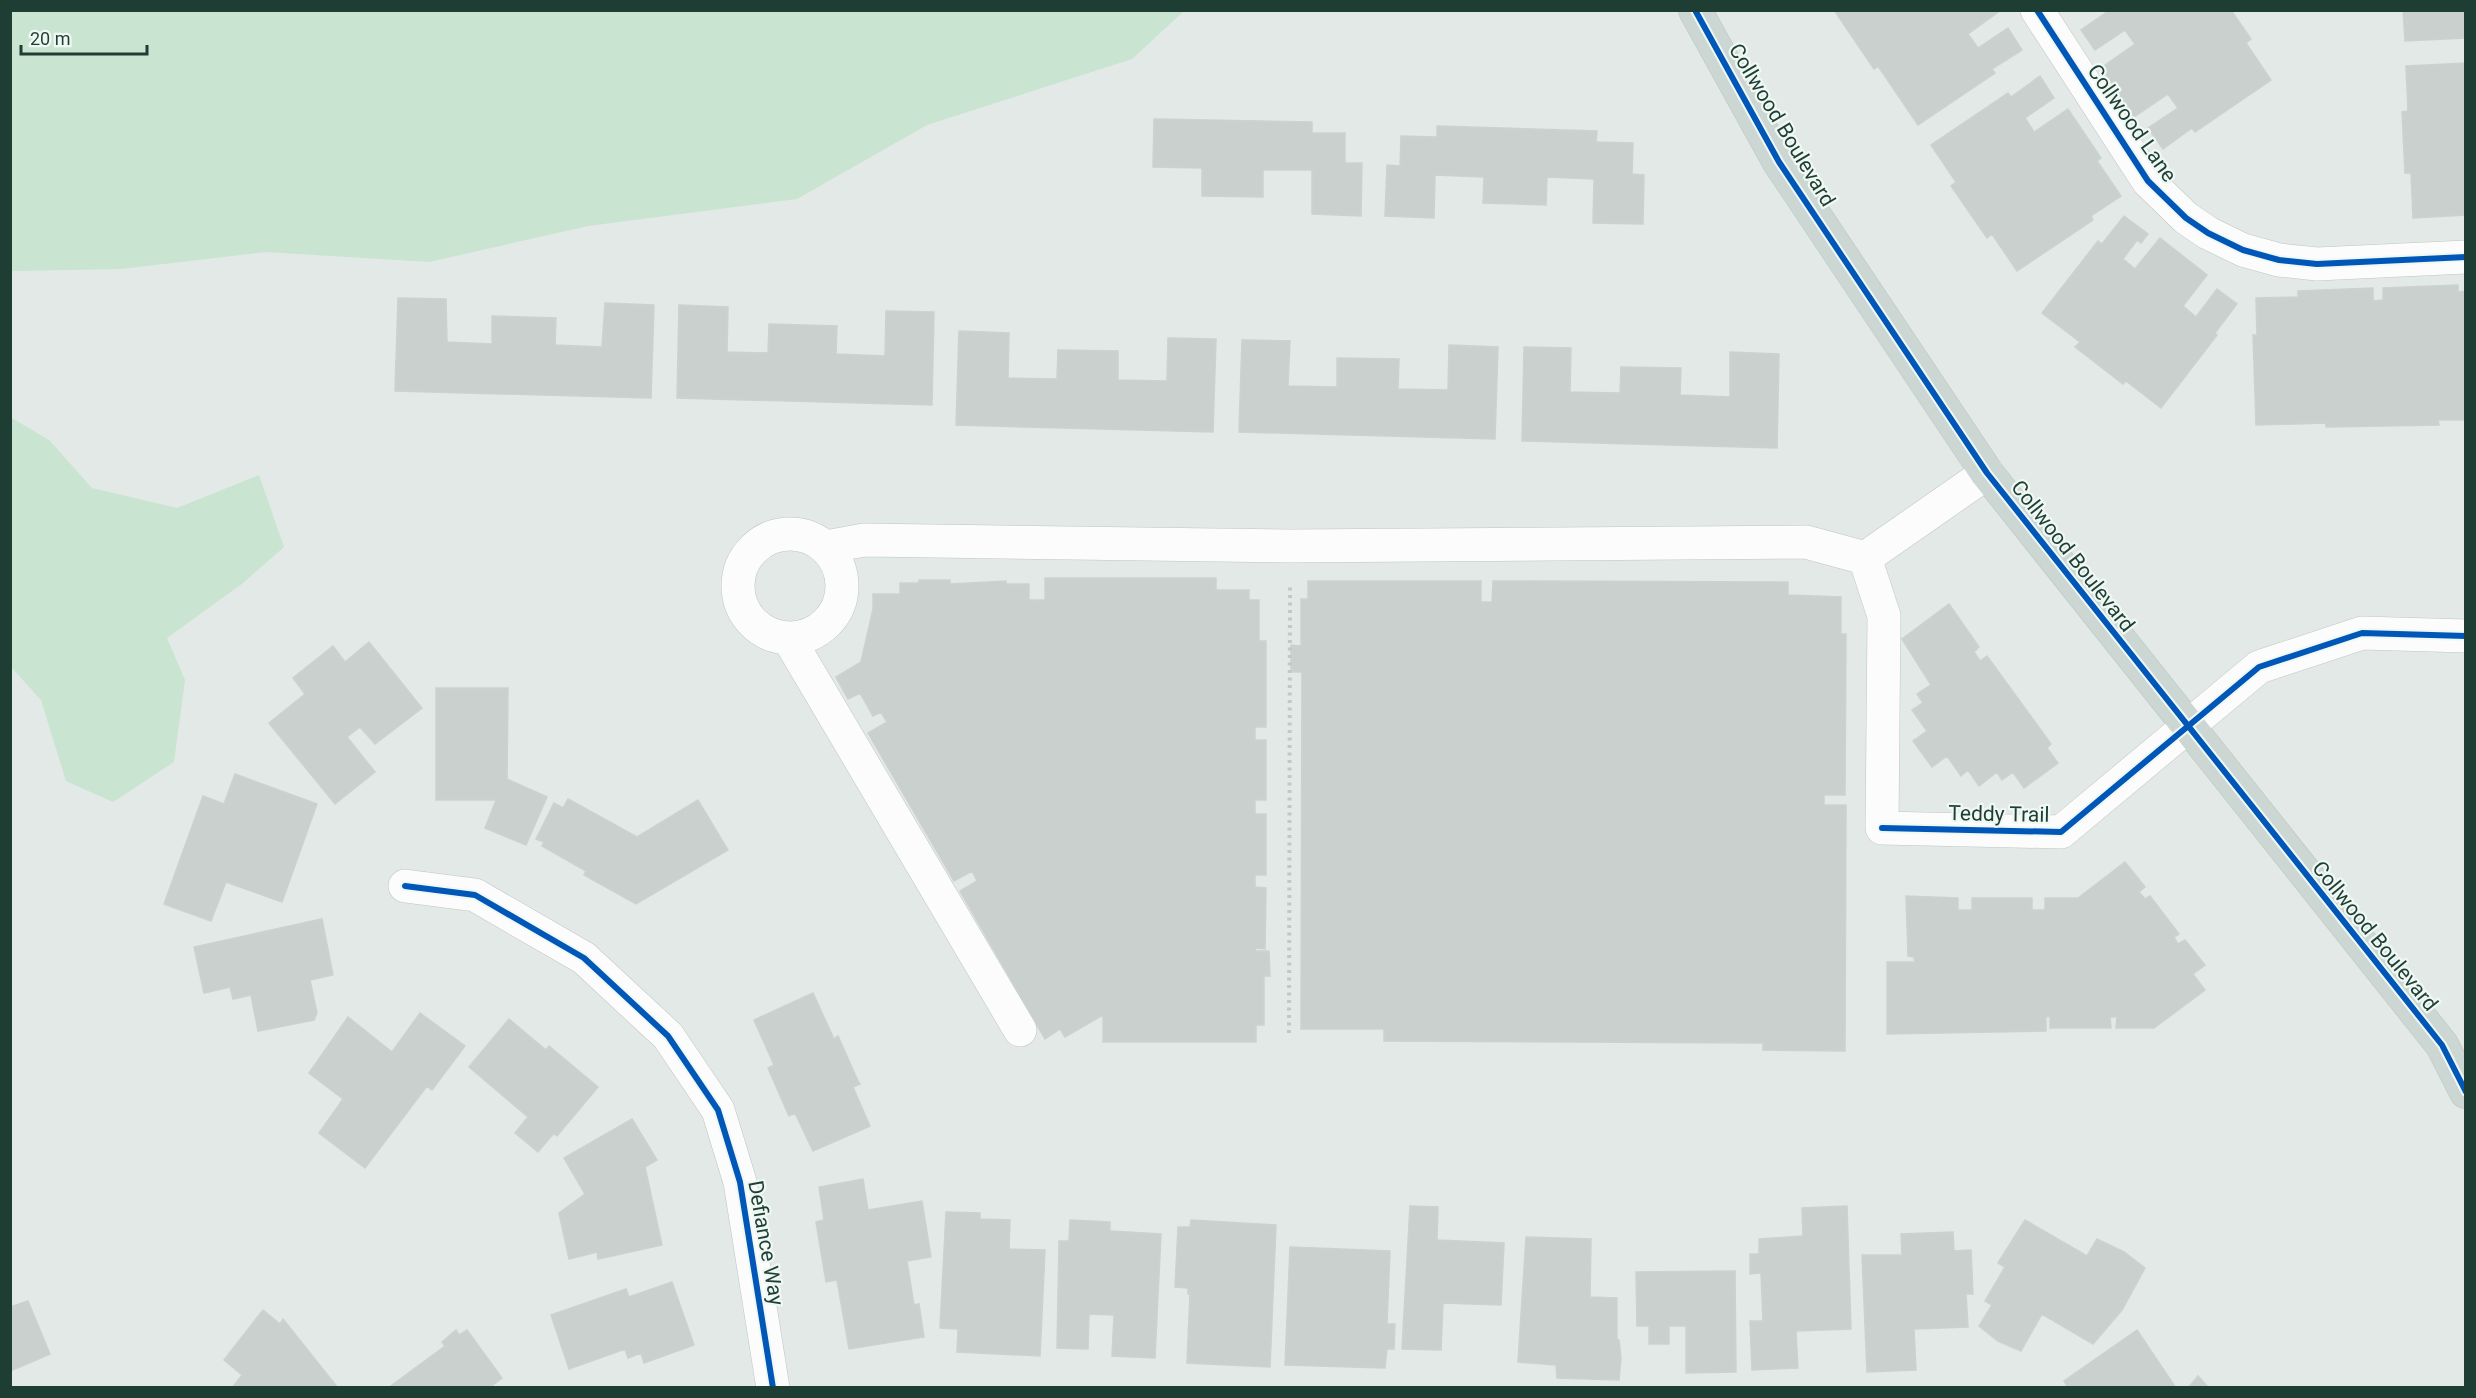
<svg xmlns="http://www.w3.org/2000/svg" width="2476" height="1398" font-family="Roboto,sans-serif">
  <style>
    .green { fill: #c9e4d1 }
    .building { fill: #c9d0cd; stroke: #cbd2cf; stroke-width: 1.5 }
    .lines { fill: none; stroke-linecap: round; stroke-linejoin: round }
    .minor-casing { stroke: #bfc6c3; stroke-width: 34 }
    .major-casing { stroke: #bbc5c2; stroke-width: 34 }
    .path { stroke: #bfcac6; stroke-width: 4; stroke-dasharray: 3 4.5; stroke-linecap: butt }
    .minor { stroke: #fbfcfb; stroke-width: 33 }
    .major { stroke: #ccd6d2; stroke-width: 33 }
    .cycleway-casing { stroke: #f0f8f4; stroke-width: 10 }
    .cycleway { stroke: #0057b8; stroke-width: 6 }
    .labels { text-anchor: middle; stroke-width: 4.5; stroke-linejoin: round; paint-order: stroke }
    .street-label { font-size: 21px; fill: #1e3e34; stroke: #f0f8f4 }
  </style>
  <rect width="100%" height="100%" fill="#e2e9e6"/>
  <path class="green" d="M 10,11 L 11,10 L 1184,11 L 1132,59 L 927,125 L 797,199 L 588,226 L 429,262 L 266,252 L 121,269 L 11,271 Z
    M 10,417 L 49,440 L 92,488 L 177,508 L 259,475 L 284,547 L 243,583 L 167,638 L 185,680 L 174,762 L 113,802 L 66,781 L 41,700 L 11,667 Z"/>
  <path class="building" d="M 1834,10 L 2001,10 L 1968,34 L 1978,48 L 2008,28 L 2022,50 L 1992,69 L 1995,73 L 1918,125 L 1878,66 L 1874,69 Z
    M 2110,10 L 2231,10 L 2251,39 L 2246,43 L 2271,80 L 2195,132 L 2192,128 L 2163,149 L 2148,128 L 2178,108 L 2168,94 L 2134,117 L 2101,68 L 2135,44 L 2125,30 L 2095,50 L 2081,30 Z
    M 2403,10 L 2466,10 L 2466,38 L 2405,41 Z
    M 2466,63 L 2466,215 L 2413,218 L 2411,173 L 2405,173 L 2402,112 L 2408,111 L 2406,66 Z
    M 2040,76 L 2054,98 L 2025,118 L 2034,132 L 2068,109 L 2101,158 L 2097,161 L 2121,196 L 2091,216 L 2093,220 L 2017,271 L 1992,234 L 1987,238 L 1951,186 L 1956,182 L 1931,145 L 2008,93 L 2011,97 Z
    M 1154,119 L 1312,122 L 1312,133 L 1345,133 L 1345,163 L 1362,163 L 1361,216 L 1312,214 L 1312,170 L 1263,170 L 1263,197 L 1202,196 L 1202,168 L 1153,167 Z
    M 1437,126 L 1597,131 L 1596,142 L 1633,143 L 1632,174 L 1644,175 L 1643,224 L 1593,223 L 1594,179 L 1547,177 L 1546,205 L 1483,203 L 1484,177 L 1435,175 L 1434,218 L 1385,216 L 1387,165 L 1400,166 L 1401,136 L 1437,137 Z
    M 2124,216 L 2148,234 L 2141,243 L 2137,240 L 2123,259 L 2135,269 L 2160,238 L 2207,275 L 2183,306 L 2196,317 L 2217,289 L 2237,304 L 2215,333 L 2217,335 L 2161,408 L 2126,381 L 2123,384 L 2075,347 L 2080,342 L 2042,313 L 2098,241 L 2102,244 Z
    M 2458,285 L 2458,292 L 2466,291 L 2466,420 L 2438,420 L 2439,425 L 2326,427 L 2326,423 L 2256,425 L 2253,335 L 2257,335 L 2256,298 L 2298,297 L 2298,291 L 2373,288 L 2373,301 L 2383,300 L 2383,288 Z
    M 398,298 L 446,299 L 447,342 L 492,344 L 492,316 L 556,318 L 555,345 L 602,347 L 605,303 L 654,305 L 651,398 L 395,391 Z
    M 679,305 L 728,307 L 727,352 L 768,353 L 769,324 L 837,326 L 836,354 L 885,356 L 886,311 L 934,312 L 932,405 L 677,398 Z
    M 959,331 L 1009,333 L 1008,378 L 1057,379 L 1058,350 L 1118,351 L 1118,380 L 1167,381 L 1168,338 L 1216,339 L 1213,432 L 956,425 Z
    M 1242,340 L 1290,341 L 1288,386 L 1337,387 L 1337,358 L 1399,359 L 1398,389 L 1448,390 L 1449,345 L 1498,347 L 1495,439 L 1239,432 Z
    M 1524,347 L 1571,348 L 1570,392 L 1620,393 L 1621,367 L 1681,368 L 1680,395 L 1730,397 L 1730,352 L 1779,354 L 1777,448 L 1522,441 Z
    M 1045,578 L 1216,578 L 1216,590 L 1249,590 L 1249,600 L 1259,600 L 1259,641 L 1266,641 L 1266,727 L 1255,727 L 1255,740 L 1266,740 L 1266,800 L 1255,800 L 1255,814 L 1266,814 L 1266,875 L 1255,875 L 1255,887 L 1266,888 L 1265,949 L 1256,948 L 1255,951 L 1269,951 L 1270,976 L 1264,976 L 1264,1025 L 1256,1025 L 1256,1042 L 1103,1042 L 1103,1015 L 1065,1037 L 1060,1029 L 1045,1039 L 960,891 L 977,881 L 972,871 L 954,881 L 868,733 L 887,722 L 881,712 L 873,716 L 860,693 L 848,699 L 836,677 L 861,662 L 873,609 L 873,594 L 900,594 L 900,583 L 919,583 L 919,580 L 950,580 L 950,584 L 1006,581 L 1006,584 L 1029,584 L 1029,600 L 1045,600 Z
    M 1308,581 L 1481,581 L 1481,602 L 1492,602 L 1493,581 L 1788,582 L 1788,595 L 1841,597 L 1841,634 L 1846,634 L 1845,795 L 1824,795 L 1824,805 L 1846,805 L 1845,1051 L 1763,1050 L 1763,1043 L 1384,1041 L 1384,1029 L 1301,1029 L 1302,672 L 1291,672 L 1291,645 L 1301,646 L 1301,599 L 1308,599 Z
    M 1949,604 L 1979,647 L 1974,652 L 1980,661 L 1987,656 L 2051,744 L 2047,748 L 2058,763 L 2024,788 L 2013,772 L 2002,780 L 1997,772 L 1979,786 L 1968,770 L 1961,776 L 1947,756 L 1932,767 L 1913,741 L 1927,731 L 1912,710 L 1923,703 L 1917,694 L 1931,685 L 1902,639 Z
    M 369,642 L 422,708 L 375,744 L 360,727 L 347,737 L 375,772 L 335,804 L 269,723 L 305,694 L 293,678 L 333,646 L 345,662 Z
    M 436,688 L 508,688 L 507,779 L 547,797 L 526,845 L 485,828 L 496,800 L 436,800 Z
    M 235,774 L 317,804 L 282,902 L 226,882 L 211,921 L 164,904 L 203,796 L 224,804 Z
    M 568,799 L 637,837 L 698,800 L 728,850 L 636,904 L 584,875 L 586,871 L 542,846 L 544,842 L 536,839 L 554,803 L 563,808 Z
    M 2125,862 L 2145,887 L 2139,892 L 2145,899 L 2150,896 L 2179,934 L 2174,937 L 2178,944 L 2185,940 L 2205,965 L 2193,974 L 2205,990 L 2154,1028 L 2116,1028 L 2117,1017 L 2110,1017 L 2111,1028 L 2050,1028 L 2050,1016 L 2046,1017 L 2046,1031 L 1887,1034 L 1887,962 L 1915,962 L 1914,957 L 1908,956 L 1906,896 L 1958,898 L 1958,910 L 1972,910 L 1972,898 L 2032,898 L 2032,910 L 2045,910 L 2045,898 L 2078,898 Z
    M 322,919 L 333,975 L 310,980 L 317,1013 L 314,1020 L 258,1031 L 251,995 L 233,999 L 230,987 L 204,993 L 194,947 Z
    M 813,993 L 834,1039 L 838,1036 L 858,1081 L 860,1084 L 853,1087 L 870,1126 L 813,1151 L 795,1113 L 789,1116 L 768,1068 L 774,1065 L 754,1020 Z
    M 420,1013 L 465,1046 L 432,1090 L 427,1086 L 365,1168 L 319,1133 L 343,1099 L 309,1073 L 348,1017 L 392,1052 Z
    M 509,1019 L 546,1050 L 549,1046 L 598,1087 L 557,1136 L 554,1133 L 538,1152 L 515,1133 L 528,1117 L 469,1067 Z
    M 632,1119 L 657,1160 L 645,1167 L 662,1245 L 598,1259 L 597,1252 L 569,1259 L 559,1213 L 585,1194 L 564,1158 Z
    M 863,1179 L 868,1210 L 922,1201 L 931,1257 L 907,1261 L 914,1305 L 919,1304 L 924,1337 L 849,1349 L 837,1280 L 826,1282 L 816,1222 L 824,1220 L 819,1187 Z
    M 1410,1206 L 1438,1207 L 1437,1240 L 1504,1243 L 1501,1305 L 1443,1303 L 1441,1350 L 1402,1349 Z
    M 1847,1206 L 1851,1329 L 1796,1331 L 1798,1368 L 1752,1370 L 1750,1321 L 1763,1321 L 1761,1273 L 1750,1274 L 1750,1254 L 1759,1254 L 1759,1239 L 1803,1236 L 1802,1208 Z
    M 946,1212 L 980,1213 L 980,1219 L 1010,1220 L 1009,1249 L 1045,1250 L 1040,1356 L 957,1352 L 958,1329 L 940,1328 Z
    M 1070,1220 L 1110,1222 L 1110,1231 L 1161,1234 L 1155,1358 L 1112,1356 L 1114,1315 L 1089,1314 L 1088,1349 L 1057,1348 L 1059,1241 L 1069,1241 Z
    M 1191,1220 L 1276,1225 L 1270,1367 L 1187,1363 L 1190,1294 L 1188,1294 L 1188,1288 L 1175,1287 L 1178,1227 L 1190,1227 Z
    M 2025,1220 L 2087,1256 L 2097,1239 L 2124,1252 L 2145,1268 L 2122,1310 L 2093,1344 L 2042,1314 L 2021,1351 L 1998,1341 L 1979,1326 L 1992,1305 L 1985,1301 L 2005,1267 L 1998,1263 Z
    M 1953,1232 L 1954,1251 L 1971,1250 L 1973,1294 L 1966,1294 L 1968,1327 L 1914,1329 L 1916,1370 L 1867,1372 L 1862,1255 L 1902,1255 L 1901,1234 Z
    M 1526,1237 L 1591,1239 L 1590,1297 L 1617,1298 L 1617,1340 L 1619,1340 L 1621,1358 L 1619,1380 L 1557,1378 L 1556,1365 L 1518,1362 Z
    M 1290,1247 L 1390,1251 L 1387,1324 L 1395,1324 L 1394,1349 L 1387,1349 L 1385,1368 L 1285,1365 Z
    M 1735,1271 L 1736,1372 L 1686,1373 L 1686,1326 L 1669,1326 L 1669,1344 L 1649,1344 L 1649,1326 L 1637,1326 L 1636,1272 Z
    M 672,1282 L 694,1345 L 644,1363 L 641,1353 L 628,1358 L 625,1349 L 569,1369 L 551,1315 L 626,1289 L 629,1297 Z
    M 28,1301 L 50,1354 L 10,1371 L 10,1307 Z
    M 263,1310 L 280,1324 L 283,1319 L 338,1388 L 232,1388 L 242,1375 L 224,1360 Z
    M 456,1330 L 459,1335 L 467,1330 L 502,1378 L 489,1388 L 388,1388 L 445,1346 L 442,1342 Z
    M 2137,1330 L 2176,1388 L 2068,1388 L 2064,1381 Z
    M 2198,1376 L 2209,1388 L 2188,1388 Z"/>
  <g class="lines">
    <g class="minor-casing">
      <path id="minor" d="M 2037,10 L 2148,181 L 2186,218 L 2208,233 L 2243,250 L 2279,260 L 2317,264 L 2466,257
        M738 586a52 52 0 1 1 104 0a52 52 0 1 1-104 0Z
        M 826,547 L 864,540 L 1290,546 L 1806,542 L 1865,558 L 1987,473
        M 1865,558 L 1884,616 L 1882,828 L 2061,832 L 2259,667 L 2362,633 L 2466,636
        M 789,639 L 1020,1030
        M 405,886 L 475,895 L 584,958 L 668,1036 L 718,1110 L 740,1182 L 773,1388"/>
    </g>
    <g class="major-casing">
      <path id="major" d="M 1695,10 L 1779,162 L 1987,473 L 2442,1045 L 2466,1092"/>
    </g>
    <path class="path" d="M 1289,1033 L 1290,583"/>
    <use href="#minor" class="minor"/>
    <use href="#major" class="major"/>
    <g class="cycleway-casing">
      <path id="cycleway" d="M 1695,10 L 1779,162 L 1987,473 L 2442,1045 L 2466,1092
        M 2037,10 L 2148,181 L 2186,218 L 2208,233 L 2243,250 L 2279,260 L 2317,264 L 2466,257
        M 1882,828 L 2061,832 L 2259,667 L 2362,633 L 2466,636
        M 405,886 L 475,895 L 584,958 L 668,1036 L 718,1110 L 740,1182 L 773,1388"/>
    </g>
    <use href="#cycleway" class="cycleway"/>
  </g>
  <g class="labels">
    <g class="street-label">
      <text transform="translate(2132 123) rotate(55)" y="7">Collwood Lane</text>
      <text transform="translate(1782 125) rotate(59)" y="7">Collwood Boulevard</text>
      <text transform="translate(2073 556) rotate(52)" y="7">Collwood Boulevard</text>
      <text transform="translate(1999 814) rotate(1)" y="7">Teddy Trail</text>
      <text transform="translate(2375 936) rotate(51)" y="7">Collwood Boulevard</text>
      <text transform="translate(766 1243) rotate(80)" y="7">Defiance Way</text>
    </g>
  </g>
  <rect width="2476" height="1398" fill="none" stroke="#1e3e34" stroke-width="24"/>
  <path d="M21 45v9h126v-9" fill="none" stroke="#1e3e34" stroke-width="3"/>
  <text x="30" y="45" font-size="18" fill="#1e3e34" stroke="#f0f8f4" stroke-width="4.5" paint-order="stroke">20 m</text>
</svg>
